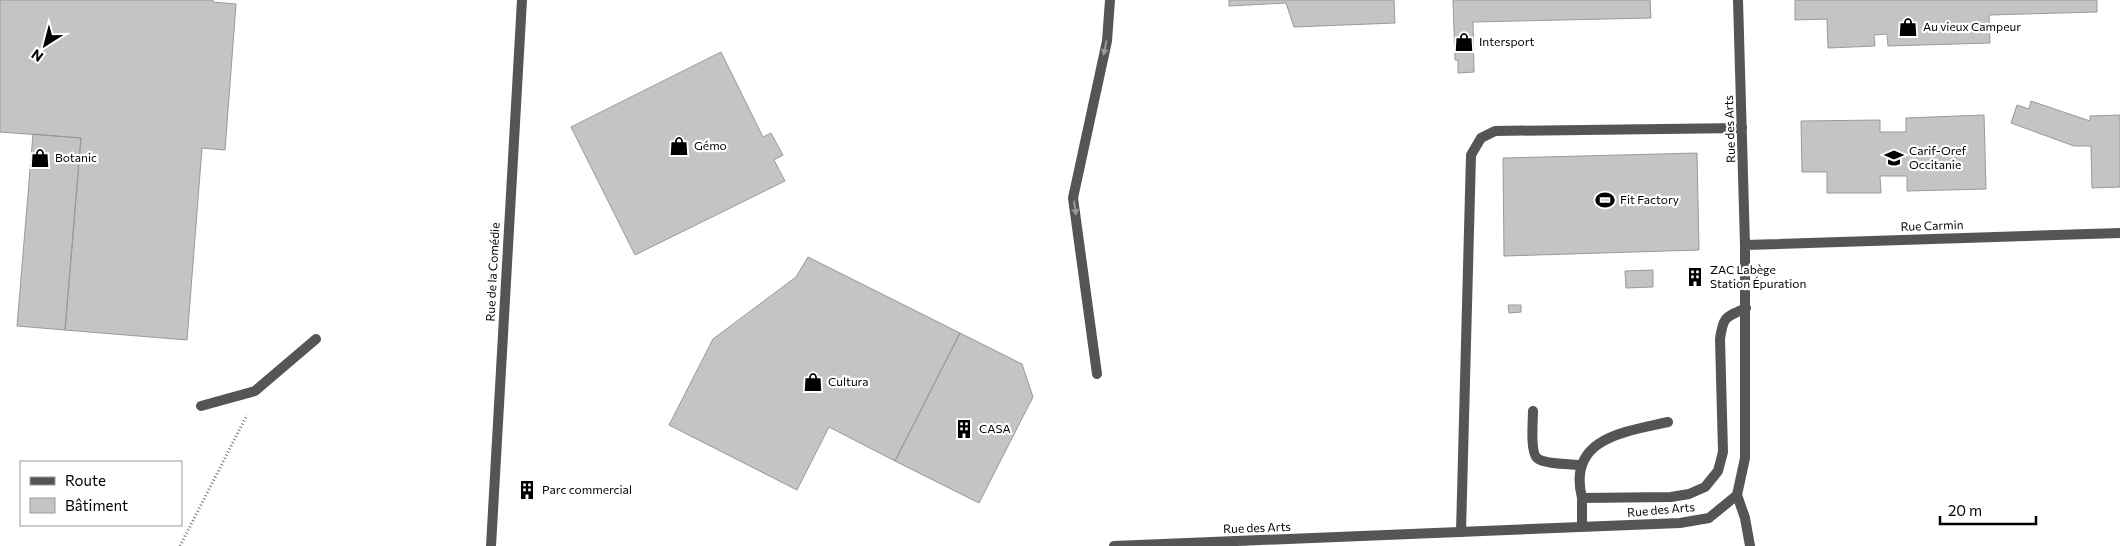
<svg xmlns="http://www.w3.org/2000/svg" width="2120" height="546" font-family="Commissioner,sans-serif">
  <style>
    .building { fill: #c4c4c4; stroke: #999 }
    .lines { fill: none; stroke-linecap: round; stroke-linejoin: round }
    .path { stroke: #777; stroke-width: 3; stroke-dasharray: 1 2.5; stroke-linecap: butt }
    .service { stroke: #555; stroke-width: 10 }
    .minor { stroke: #555; stroke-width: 10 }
    .oneway { fill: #999 }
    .labels { text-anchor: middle; stroke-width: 4.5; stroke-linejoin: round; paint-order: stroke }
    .poi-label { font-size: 12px; fill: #000; stroke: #fff; text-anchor: start }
    .street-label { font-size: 12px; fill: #000; stroke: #fff }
  </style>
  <rect width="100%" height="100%" fill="#fff"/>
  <path class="building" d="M 0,0 L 213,0 L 213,2 L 236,4 L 225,150 L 202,148 L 187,340 L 65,330 L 81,138 L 0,132 Z
    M 1229,0 L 1394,0 L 1395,23 L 1294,27 L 1286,3 L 1229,6 Z
    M 1453,0 L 1650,0 L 1651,18 L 1473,22 L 1474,72 L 1458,73 L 1458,60 L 1455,60 Z
    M 1795,0 L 2097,0 L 2097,12 L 1989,15 L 1990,43 L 1888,46 L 1887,34 L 1874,35 L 1875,46 L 1828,48 L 1827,19 L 1795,20 Z
    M 721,52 L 763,137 L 771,133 L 783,155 L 774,160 L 785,181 L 635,255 L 571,127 Z
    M 2031,101 L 2090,121 L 2090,116 L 2120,115 L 2120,187 L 2092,188 L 2091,146 L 2074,146 L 2011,123 L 2017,105 L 2029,109 Z
    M 1984,115 L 1986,189 L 1907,191 L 1907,176 L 1880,176 L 1881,193 L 1827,193 L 1827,172 L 1802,172 L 1801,121 L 1880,120 L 1880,132 L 1906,132 L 1906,118 Z
    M 33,134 L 81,138 L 65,330 L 17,326 Z
    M 1697,153 L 1699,250 L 1504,256 L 1503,158 Z
    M 808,257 L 960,333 L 895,461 L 829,427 L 797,490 L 669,425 L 713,339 L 796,277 Z
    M 1690,269 L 1701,269 L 1701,284 L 1690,285 Z
    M 1653,270 L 1653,287 L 1626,288 L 1625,271 Z
    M 1508,305 L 1521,305 L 1521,312 L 1509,313 Z
    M 960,333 L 1022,364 L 1033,397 L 979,503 L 895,461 Z
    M 520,481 L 533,481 L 533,499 L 521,499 Z"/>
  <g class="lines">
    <path class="path" d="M 180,546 L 247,415"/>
    <path class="service" d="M 1097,374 L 1073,198 L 1107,41 L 1110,0
      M 201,406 L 255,391 L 316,339
      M 1533,411 C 1533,420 1530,452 1537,458 C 1543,464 1571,464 1580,465
      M 1737,495 L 1745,518 L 1750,546
      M 1582,498 C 1567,438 1624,432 1668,422
      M 1582,527 L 1582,498 L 1671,497 L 1689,494 L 1705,487 L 1718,471 L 1723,452 L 1720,339 C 1723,317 1725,317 1746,308
      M 1461,532 L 1471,155 L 1481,138 L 1495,131 L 1742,128"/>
    <path class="minor" d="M 1745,245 L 2120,233
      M 491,546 L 522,0
      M 1114,546 L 1680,523 L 1709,518 L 1737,495 L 1745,458 L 1745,245 L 1738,0"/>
  </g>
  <defs><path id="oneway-solid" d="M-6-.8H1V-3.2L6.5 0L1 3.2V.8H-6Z" transform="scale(1.25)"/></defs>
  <g class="oneway">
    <use href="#oneway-solid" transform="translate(1105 48) rotate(101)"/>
    <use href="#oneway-solid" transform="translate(1075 208) rotate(82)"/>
  </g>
  <defs>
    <g id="shop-bare" transform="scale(1.5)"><path d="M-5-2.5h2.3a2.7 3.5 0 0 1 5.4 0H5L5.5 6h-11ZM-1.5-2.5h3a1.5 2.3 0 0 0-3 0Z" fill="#000" stroke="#fff" stroke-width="2.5" paint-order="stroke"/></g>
    <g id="university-bare" transform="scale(1.5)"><path d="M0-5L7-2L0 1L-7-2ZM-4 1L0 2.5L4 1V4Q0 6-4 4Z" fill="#000" stroke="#fff" stroke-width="2.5" paint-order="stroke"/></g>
    <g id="stadium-bare" transform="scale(1.5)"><path d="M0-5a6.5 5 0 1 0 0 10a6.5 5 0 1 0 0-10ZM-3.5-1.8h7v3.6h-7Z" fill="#000" stroke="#fff" stroke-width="2.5" paint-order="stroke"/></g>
    <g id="building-bare" transform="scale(1.5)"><path d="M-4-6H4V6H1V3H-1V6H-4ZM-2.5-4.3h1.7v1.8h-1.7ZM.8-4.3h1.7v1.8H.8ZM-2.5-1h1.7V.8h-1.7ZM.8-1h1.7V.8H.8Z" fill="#000" stroke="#fff" stroke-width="2.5" paint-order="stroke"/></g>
  </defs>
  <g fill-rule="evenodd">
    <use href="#shop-bare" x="1908" y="27"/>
    <use href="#shop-bare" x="1464" y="42"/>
    <use href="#shop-bare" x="679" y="146"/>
    <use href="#shop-bare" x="40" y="158"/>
    <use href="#university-bare" x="1894" y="158"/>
    <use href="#stadium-bare" x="1605" y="200"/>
    <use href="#building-bare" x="1695" y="277"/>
    <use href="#shop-bare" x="813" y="382"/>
    <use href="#building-bare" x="964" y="429"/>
    <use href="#building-bare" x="527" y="490"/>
  </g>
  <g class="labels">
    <g class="poi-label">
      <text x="1923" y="31">Au vieux Campeur</text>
      <text x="1479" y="46">Intersport</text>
      <text x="694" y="150">Gémo</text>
      <text x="1909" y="155">Carif-Oref<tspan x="1909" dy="14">Occitanie</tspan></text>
      <text x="55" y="162">Botanic</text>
      <text x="1620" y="204">Fit Factory</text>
      <text x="1710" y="274">ZAC Labège<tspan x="1710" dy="14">Station Épuration</tspan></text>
      <text x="828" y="386">Cultura</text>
      <text x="979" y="433">CASA</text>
      <text x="542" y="494">Parc commercial</text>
    </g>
    <g class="street-label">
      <text transform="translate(1730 129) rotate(-92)" y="4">Rue des Arts</text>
      <text transform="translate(1932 226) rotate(-2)" y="4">Rue Carmin</text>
      <text transform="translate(493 272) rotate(-87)" y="4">Rue de la Comédie</text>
      <text transform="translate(1661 510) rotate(-5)" y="4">Rue des Arts</text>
      <text transform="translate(1257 528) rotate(-2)" y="4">Rue des Arts</text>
    </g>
  </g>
  <rect x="20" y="461" width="162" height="65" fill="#ffffff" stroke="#999999"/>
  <rect x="30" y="477" width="25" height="8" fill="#555555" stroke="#999999"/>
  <text x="65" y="486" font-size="15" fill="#000000">Route</text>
  <rect x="30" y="498" width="25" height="15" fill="#c4c4c4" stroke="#999999"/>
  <text x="65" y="511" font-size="15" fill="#000000">Bâtiment</text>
  <g transform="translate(45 45) rotate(216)" stroke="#ffffff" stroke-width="4" paint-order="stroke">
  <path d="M0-4L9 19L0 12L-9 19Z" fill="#000000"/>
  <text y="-8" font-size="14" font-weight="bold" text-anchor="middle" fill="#000000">N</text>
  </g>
  <path d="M1940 516v8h96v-8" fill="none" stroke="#000000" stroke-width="2.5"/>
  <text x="1948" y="516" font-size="15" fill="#000000" stroke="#ffffff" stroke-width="4" paint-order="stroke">20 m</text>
</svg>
